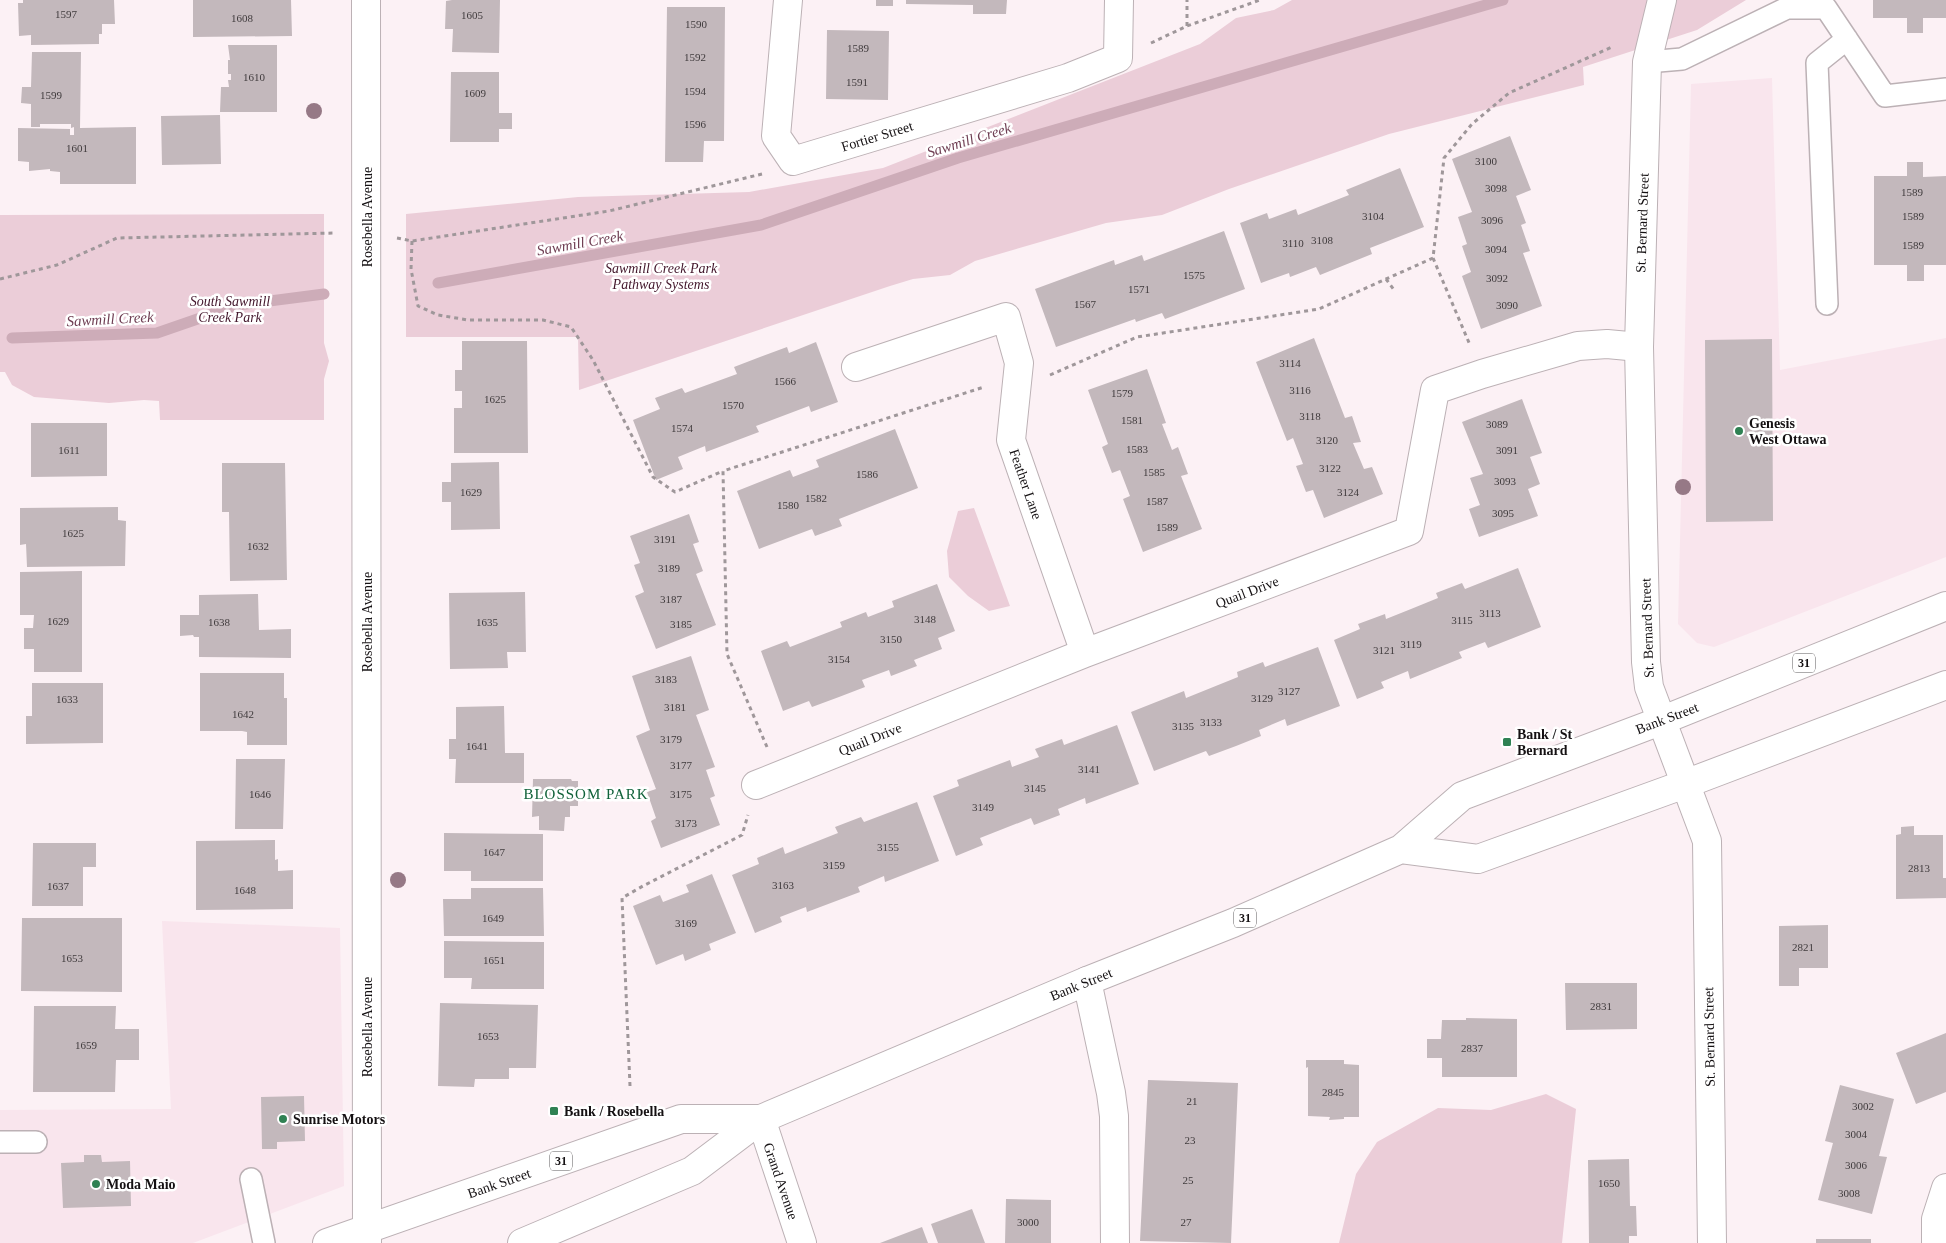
<svg xmlns="http://www.w3.org/2000/svg" width="1946" height="1243" font-family="'Times New Roman',serif">
  <style>
    .built { fill: #f9e5ed }
    .green { fill: #ebcdd8 }
    .lines { fill: none; stroke-linecap: round; stroke-linejoin: round }
    .stream { stroke: #cdacb8; stroke-width: 11 }
    .building { fill: #c3b8bc }
    .service-casing { stroke: #bcb1b5; stroke-width: 24 }
    .minor-casing { stroke: #bcb1b5; stroke-width: 30 }
    .tertiary-casing { stroke: #bcb1b5; stroke-width: 30 }
    .primary-casing { stroke: #bcb1b5; stroke-width: 30 }
    .path { stroke: #9f979a; stroke-width: 3; stroke-dasharray: 4 4; stroke-linecap: butt }
    .service { stroke: #fff; stroke-width: 21 }
    .minor { stroke: #fff; stroke-width: 28 }
    .tertiary { stroke: #fff; stroke-width: 28 }
    .primary { stroke: #fff; stroke-width: 28 }
    .tree { fill: #967986 }
    .poi-dot { fill: #2f8153; stroke: #fff; stroke-width: 2 }
    .labels { text-anchor: middle; stroke-width: 5; stroke-linejoin: round; paint-order: stroke }
    .number-label { font-size: 11px; fill: #403b3d }
    .shield { fill: #fff; stroke: #5b585a; stroke-width: 1 }
    .shield-label { font-size: 12px; font-weight: bold; fill: #151113 }
    .street-label { font-size: 14px; fill: #151113; stroke: #fff }
    .park-label { font-size: 14px; font-style: italic; fill: #43172c; stroke: #fff }
    .poi-label { font-size: 14px; font-weight: bold; fill: #151113; stroke: #fff; text-anchor: start }
    .water-label { font-size: 15px; font-style: italic; fill: #6e3d52; stroke: #fff }
    .neighbourhood-label { font-size: 15px; letter-spacing: 1px; fill: #106139; stroke: #fff }
  </style>
  <rect width="100%" height="100%" fill="#fcf1f5"/>
  <path class="built" d="M 1772,78 L 1780,370 L 1946,338 L 1946,557 L 1714,647 L 1697,643 L 1678,624 L 1691,84 Z
    M 162,921 L 340,928 L 344,1186 L 193,1243 L 0,1243 L 0,1110 L 171,1109 Z"/>
  <path class="green" d="M 1292,0 L 1746,0 L 1697,30 L 1583,67 L 1584,85 L 1389,134 L 1229,189 L 1162,215 L 1106,223 L 975,261 L 950,275 L 913,279 L 890,286 L 579,390 L 578,337 L 406,337 L 406,214 L 578,197 L 749,192 L 883,168 L 1200,44 L 1236,18 L 1274,10 Z
    M 324,214 L 324,343 L 329,361 L 324,379 L 324,420 L 160,420 L 159,401 L 144,400 L 109,403 L 34,397 L 12,385 L 5,372 L 0,372 L 0,215 Z
    M 974,508 L 1010,606 L 989,611 L 968,596 L 949,577 L 947,551 L 958,511 Z
    M 1546,1094 L 1576,1109 L 1562,1243 L 1339,1243 L 1356,1174 L 1377,1142 L 1438,1108 L 1491,1110 Z"/>
  <g class="lines">
    <path class="stream" d="M 438,283 L 761,225 L 958,158 L 1503,0
      M 12,338 L 157,333 L 238,305 L 324,294"/>
  </g>
  <path class="building" d="M 23,0 L 114,0 L 115,24 L 102,24 L 102,34 L 99,34 L 99,44 L 31,45 L 31,35 L 19,36 L 18,3 L 23,3 Z
    M 193,0 L 291,0 L 292,36 L 193,37 Z
    M 452,0 L 500,0 L 499,53 L 452,52 L 453,29 L 445,29 L 446,1 Z
    M 876,0 L 893,0 L 893,6 L 876,6 Z
    M 906,0 L 1007,0 L 1006,14 L 973,14 L 973,5 L 906,4 Z
    M 1873,0 L 1946,0 L 1946,18 L 1923,18 L 1923,33 L 1907,33 L 1907,18 L 1873,18 Z
    M 667,7 L 725,7 L 724,141 L 704,141 L 703,162 L 665,162 Z
    M 827,30 L 889,31 L 888,100 L 826,99 Z
    M 228,45 L 277,45 L 277,112 L 220,112 L 221,87 L 229,87 L 228,80 L 231,80 L 231,74 L 228,74 L 228,60 L 230,60 Z
    M 32,52 L 81,52 L 80,128 L 136,127 L 136,184 L 60,184 L 60,172 L 50,171 L 50,169 L 29,171 L 29,162 L 18,161 L 18,128 L 70,129 L 70,135 L 74,135 L 74,127 L 71,128 L 71,124 L 40,124 L 40,127 L 31,127 L 31,104 L 21,103 L 22,87 L 31,87 Z
    M 451,72 L 499,72 L 499,113 L 512,113 L 512,129 L 499,129 L 499,142 L 450,142 Z
    M 220,115 L 221,164 L 162,165 L 161,116 Z
    M 1510,136 L 1531,190 L 1516,196 L 1526,223 L 1521,225 L 1530,251 L 1523,253 L 1542,306 L 1481,329 L 1462,276 L 1471,272 L 1462,246 L 1467,244 L 1458,217 L 1472,212 L 1452,159 Z
    M 1907,162 L 1923,162 L 1923,177 L 1946,176 L 1946,265 L 1924,265 L 1924,281 L 1907,281 L 1907,265 L 1874,265 L 1874,176 L 1907,176 Z
    M 1400,168 L 1424,227 L 1370,248 L 1372,254 L 1320,275 L 1316,267 L 1290,277 L 1289,273 L 1261,283 L 1240,223 L 1267,213 L 1269,219 L 1296,209 L 1298,215 L 1349,195 L 1346,190 Z
    M 1224,231 L 1245,289 L 1165,319 L 1162,313 L 1136,322 L 1135,319 L 1056,347 L 1035,289 L 1114,260 L 1115,265 L 1142,255 L 1144,261 Z
    M 1314,338 L 1345,418 L 1352,416 L 1361,442 L 1353,443 L 1364,469 L 1372,467 L 1383,494 L 1324,518 L 1313,490 L 1306,492 L 1296,466 L 1303,464 L 1293,438 L 1287,441 L 1256,362 Z
    M 1772,339 L 1773,521 L 1706,522 L 1705,340 Z
    M 462,341 L 527,341 L 528,453 L 454,453 L 454,408 L 462,408 L 462,391 L 455,391 L 455,370 L 462,370 Z
    M 816,342 L 838,402 L 811,412 L 809,406 L 756,426 L 759,432 L 706,452 L 705,446 L 678,457 L 683,469 L 656,480 L 633,420 L 660,409 L 655,398 L 682,388 L 685,393 L 737,374 L 734,367 L 760,357 L 787,347 L 789,353 Z
    M 1147,369 L 1166,423 L 1162,424 L 1172,450 L 1178,447 L 1188,474 L 1181,476 L 1202,529 L 1143,552 L 1123,499 L 1130,496 L 1120,470 L 1112,473 L 1102,447 L 1108,444 L 1088,390 Z
    M 1522,399 L 1542,453 L 1530,457 L 1540,484 L 1528,489 L 1538,516 L 1479,537 L 1469,509 L 1480,505 L 1470,478 L 1483,474 L 1462,422 Z
    M 31,423 L 107,423 L 107,476 L 31,477 Z
    M 895,429 L 918,488 L 839,519 L 842,526 L 815,536 L 812,529 L 759,549 L 737,491 L 790,470 L 793,477 L 819,467 L 816,460 Z
    M 499,462 L 500,529 L 451,530 L 451,502 L 442,502 L 442,482 L 451,482 L 451,463 Z
    M 222,463 L 285,463 L 287,580 L 230,581 L 229,512 L 222,512 Z
    M 118,507 L 118,520 L 126,521 L 125,566 L 27,567 L 26,544 L 20,545 L 20,508 Z
    M 689,514 L 699,542 L 693,544 L 703,571 L 696,574 L 716,625 L 656,649 L 635,596 L 644,592 L 634,565 L 640,563 L 630,536 Z
    M 1518,568 L 1541,627 L 1488,648 L 1485,642 L 1459,652 L 1462,658 L 1410,679 L 1408,671 L 1381,682 L 1384,688 L 1357,699 L 1334,640 L 1360,629 L 1358,624 L 1385,614 L 1386,619 L 1411,609 L 1438,598 L 1436,593 L 1462,583 L 1465,589 Z
    M 82,571 L 82,672 L 34,672 L 34,649 L 24,649 L 24,628 L 33,628 L 34,615 L 20,615 L 20,572 Z
    M 937,584 L 955,631 L 938,638 L 942,649 L 914,660 L 917,666 L 891,676 L 889,670 L 862,680 L 865,687 L 839,697 L 812,707 L 809,701 L 783,711 L 761,651 L 787,641 L 790,647 L 842,627 L 840,622 L 866,612 L 868,617 L 894,607 L 892,601 Z
    M 525,592 L 526,652 L 507,652 L 508,668 L 450,669 L 449,593 Z
    M 258,594 L 259,630 L 291,629 L 291,658 L 199,657 L 199,637 L 194,637 L 193,635 L 180,636 L 180,615 L 199,615 L 199,595 Z
    M 1318,647 L 1340,706 L 1287,726 L 1285,719 L 1259,730 L 1261,736 L 1236,746 L 1209,756 L 1206,751 L 1154,771 L 1131,712 L 1184,691 L 1186,698 L 1238,677 L 1237,672 L 1263,662 L 1265,667 Z
    M 691,656 L 709,710 L 696,715 L 715,767 L 706,770 L 715,796 L 710,798 L 720,825 L 661,848 L 651,821 L 656,818 L 647,792 L 656,789 L 636,736 L 650,730 L 632,676 Z
    M 200,673 L 284,673 L 284,698 L 287,698 L 287,745 L 247,745 L 247,732 L 242,731 L 200,731 Z
    M 32,683 L 103,683 L 103,743 L 26,744 L 26,716 L 32,716 Z
    M 504,706 L 505,753 L 524,753 L 524,783 L 455,783 L 456,759 L 449,759 L 449,739 L 456,739 L 456,707 Z
    M 1117,725 L 1139,784 L 1086,804 L 1085,798 L 1058,809 L 1060,815 L 1034,825 L 1031,818 L 980,838 L 983,845 L 956,856 L 933,796 L 959,786 L 957,780 L 1010,760 L 1012,767 L 1039,757 L 1035,749 L 1062,739 L 1064,745 Z
    M 236,759 L 285,759 L 283,829 L 235,829 Z
    M 533,779 L 571,779 L 572,781 L 578,781 L 578,806 L 570,806 L 570,817 L 565,817 L 564,831 L 539,830 L 539,816 L 532,817 Z
    M 917,802 L 939,861 L 885,882 L 884,876 L 858,887 L 860,892 L 807,912 L 806,907 L 780,917 L 782,922 L 755,933 L 732,875 L 759,864 L 757,858 L 783,847 L 785,854 L 838,833 L 835,827 L 861,817 L 864,822 Z
    M 1914,826 L 1914,835 L 1943,835 L 1943,878 L 1946,878 L 1946,898 L 1896,899 L 1896,835 L 1901,834 L 1901,827 Z
    M 444,833 L 543,834 L 543,881 L 471,881 L 471,871 L 444,871 Z
    M 275,840 L 275,860 L 278,859 L 278,871 L 293,870 L 293,909 L 196,910 L 196,841 Z
    M 33,843 L 96,843 L 96,867 L 83,867 L 83,906 L 32,906 Z
    M 712,874 L 736,933 L 709,944 L 711,950 L 685,961 L 683,954 L 656,965 L 633,906 L 660,895 L 663,902 L 689,892 L 686,885 Z
    M 471,888 L 543,888 L 544,936 L 444,936 L 443,899 L 471,899 Z
    M 22,918 L 122,918 L 122,992 L 21,991 Z
    M 1828,925 L 1828,968 L 1799,968 L 1799,986 L 1779,986 L 1779,926 Z
    M 444,941 L 544,942 L 544,989 L 471,989 L 472,978 L 444,978 Z
    M 1565,983 L 1637,983 L 1637,1029 L 1566,1030 Z
    M 440,1003 L 538,1005 L 536,1068 L 509,1068 L 509,1079 L 475,1079 L 474,1087 L 438,1086 Z
    M 34,1006 L 116,1006 L 115,1029 L 139,1029 L 139,1060 L 116,1060 L 115,1092 L 33,1092 Z
    M 1466,1018 L 1517,1019 L 1517,1077 L 1442,1077 L 1442,1058 L 1427,1058 L 1427,1039 L 1441,1039 L 1442,1020 L 1466,1020 Z
    M 1946,1033 L 1946,1092 L 1916,1104 L 1896,1053 Z
    M 1306,1060 L 1344,1060 L 1344,1064 L 1359,1065 L 1359,1117 L 1344,1117 L 1344,1119 L 1329,1120 L 1330,1117 L 1308,1116 L 1308,1067 L 1306,1068 Z
    M 1148,1080 L 1238,1083 L 1231,1243 L 1140,1241 Z
    M 1840,1085 L 1894,1099 L 1879,1156 L 1887,1157 L 1872,1214 L 1818,1200 L 1833,1143 L 1825,1141 Z
    M 304,1096 L 305,1141 L 277,1142 L 277,1149 L 262,1149 L 261,1097 Z
    M 84,1155 L 101,1155 L 102,1162 L 130,1161 L 131,1206 L 63,1208 L 61,1163 L 84,1162 Z
    M 1629,1159 L 1630,1206 L 1636,1206 L 1637,1236 L 1629,1236 L 1629,1243 L 1589,1243 L 1588,1160 Z
    M 1006,1199 L 1051,1200 L 1051,1243 L 1005,1243 Z
    M 972,1209 L 985,1243 L 938,1243 L 931,1224 Z
    M 922,1227 L 928,1243 L 880,1243 Z
    M 1816,1239 L 1871,1239 L 1871,1243 L 1816,1243 Z"/>
  <g class="lines">
    <g class="service-casing">
      <path id="service" d="M 1647,62 L 1682,59 L 1787,8 L 1826,8 L 1885,96 L 1946,89
        M 1827,304 L 1817,63 L 1847,39
        M 0,1142 L 36,1142
        M 251,1179 L 264,1243"/>
    </g>
    <g class="minor-casing">
      <path id="minor" d="M 366,0 L 367,1243
        M 788,0 L 776,136 L 793,161 L 1068,78 L 1118,58 L 1119,0
        M 856,367 L 1006,317 L 1019,363 L 1011,440 L 1085,653
        M 756,785 L 1085,653 L 1409,531 L 1435,390 L 1482,374 L 1578,346 L 1607,344 L 1639,347
        M 1087,981 L 1111,1093 L 1114,1116 L 1115,1243
        M 761,1119 L 802,1243
        M 1936,1243 L 1936,1219 L 1946,1188"/>
    </g>
    <g class="tertiary-casing">
      <path id="tertiary" d="M 1662,0 L 1647,62 L 1639,347 L 1646,662 L 1649,687 L 1707,841 L 1712,1243"/>
    </g>
    <g class="primary-casing">
      <path id="primary" d="M 1401,849 L 1478,859 L 1685,784 L 1946,685
        M 327,1243 L 681,1119 L 761,1119
        M 522,1243 L 692,1171 L 761,1119 L 1087,981 L 1233,923 L 1401,849 L 1462,796 L 1663,720 L 1946,606"/>
    </g>
    <path class="path" d="M 1187,26 L 1187,0
      M 1151,43 L 1187,26 L 1260,0
      M 397,238 L 412,241 L 609,211 L 762,174
      M 412,241 L 411,269 L 418,306 L 438,315 L 468,320 L 543,320 L 571,327 L 593,360 L 653,477 L 675,492 L 723,471
      M 1433,258 L 1470,345
      M 0,279 L 57,265 L 117,238 L 334,233
      M 1386,279 L 1394,290
      M 1050,375 L 1137,337 L 1319,309 L 1433,258 L 1444,158 L 1472,124 L 1509,93 L 1612,47
      M 767,747 L 727,654 L 723,471 L 984,387
      M 630,1086 L 622,898 L 643,886 L 742,835 L 748,815"/>
    <use href="#service" class="service"/>
    <use href="#minor" class="minor"/>
    <use href="#tertiary" class="tertiary"/>
    <use href="#primary" class="primary"/>
  </g>
  <g class="tree">
    <circle cx="314" cy="111" r="8"/>
    <circle cx="1683" cy="487" r="8"/>
    <circle cx="398" cy="880" r="8"/>
  </g>
  <g class="poi-dot">
    <circle cx="1739" cy="431" r="5"/>
    <rect x="1502" y="737" width="10" height="10" rx="2.5"/>
    <rect x="549" y="1106" width="10" height="10" rx="2.5"/>
    <circle cx="283" cy="1119" r="5"/>
    <circle cx="96" cy="1184" r="5"/>
  </g>
  <g class="labels">
    <g class="number-label">
      <text x="66" y="18">1597</text>
      <text x="472" y="19">1605</text>
      <text x="242" y="22">1608</text>
      <text x="696" y="28">1590</text>
      <text x="858" y="52">1589</text>
      <text x="695" y="61">1592</text>
      <text x="254" y="81">1610</text>
      <text x="857" y="86">1591</text>
      <text x="695" y="95">1594</text>
      <text x="475" y="97">1609</text>
      <text x="51" y="99">1599</text>
      <text x="695" y="128">1596</text>
      <text x="77" y="152">1601</text>
      <text x="1486" y="165">3100</text>
      <text x="1496" y="192">3098</text>
      <text x="1912" y="196">1589</text>
      <text x="1373" y="220">3104</text>
      <text x="1913" y="220">1589</text>
      <text x="1492" y="224">3096</text>
      <text x="1322" y="244">3108</text>
      <text x="1293" y="247">3110</text>
      <text x="1913" y="249">1589</text>
      <text x="1496" y="253">3094</text>
      <text x="1194" y="279">1575</text>
      <text x="1497" y="282">3092</text>
      <text x="1139" y="293">1571</text>
      <text x="1085" y="308">1567</text>
      <text x="1507" y="309">3090</text>
      <text x="1290" y="367">3114</text>
      <text x="785" y="385">1566</text>
      <text x="1300" y="394">3116</text>
      <text x="1122" y="397">1579</text>
      <text x="495" y="403">1625</text>
      <text x="733" y="409">1570</text>
      <text x="1310" y="420">3118</text>
      <text x="1132" y="424">1581</text>
      <text x="1497" y="428">3089</text>
      <text x="682" y="432">1574</text>
      <text x="1327" y="444">3120</text>
      <text x="1137" y="453">1583</text>
      <text x="69" y="454">1611</text>
      <text x="1507" y="454">3091</text>
      <text x="1330" y="472">3122</text>
      <text x="1154" y="476">1585</text>
      <text x="867" y="478">1586</text>
      <text x="1505" y="485">3093</text>
      <text x="471" y="496">1629</text>
      <text x="1348" y="496">3124</text>
      <text x="816" y="502">1582</text>
      <text x="1157" y="505">1587</text>
      <text x="788" y="509">1580</text>
      <text x="1503" y="517">3095</text>
      <text x="1167" y="531">1589</text>
      <text x="73" y="537">1625</text>
      <text x="665" y="543">3191</text>
      <text x="258" y="550">1632</text>
      <text x="669" y="572">3189</text>
      <text x="671" y="603">3187</text>
      <text x="1490" y="617">3113</text>
      <text x="925" y="623">3148</text>
      <text x="1462" y="624">3115</text>
      <text x="58" y="625">1629</text>
      <text x="219" y="626">1638</text>
      <text x="487" y="626">1635</text>
      <text x="681" y="628">3185</text>
      <text x="891" y="643">3150</text>
      <text x="1411" y="648">3119</text>
      <text x="1384" y="654">3121</text>
      <text x="839" y="663">3154</text>
      <text x="666" y="683">3183</text>
      <text x="1289" y="695">3127</text>
      <text x="1262" y="702">3129</text>
      <text x="67" y="703">1633</text>
      <text x="675" y="711">3181</text>
      <text x="243" y="718">1642</text>
      <text x="1211" y="726">3133</text>
      <text x="1183" y="730">3135</text>
      <text x="671" y="743">3179</text>
      <text x="477" y="750">1641</text>
      <text x="681" y="769">3177</text>
      <text x="1089" y="773">3141</text>
      <text x="1035" y="792">3145</text>
      <text x="260" y="798">1646</text>
      <text x="681" y="798">3175</text>
      <text x="983" y="811">3149</text>
      <text x="686" y="827">3173</text>
      <text x="888" y="851">3155</text>
      <text x="494" y="856">1647</text>
      <text x="834" y="869">3159</text>
      <text x="1919" y="872">2813</text>
      <text x="783" y="889">3163</text>
      <text x="58" y="890">1637</text>
      <text x="245" y="894">1648</text>
      <text x="493" y="922">1649</text>
      <text x="686" y="927">3169</text>
      <text x="1803" y="951">2821</text>
      <text x="72" y="962">1653</text>
      <text x="494" y="964">1651</text>
      <text x="1601" y="1010">2831</text>
      <text x="488" y="1040">1653</text>
      <text x="86" y="1049">1659</text>
      <text x="1472" y="1052">2837</text>
      <text x="1333" y="1096">2845</text>
      <text x="1192" y="1105">21</text>
      <text x="1863" y="1110">3002</text>
      <text x="1856" y="1138">3004</text>
      <text x="1190" y="1144">23</text>
      <text x="1856" y="1169">3006</text>
      <text x="1188" y="1184">25</text>
      <text x="1609" y="1187">1650</text>
      <text x="1849" y="1197">3008</text>
      <text x="1028" y="1226">3000</text>
      <text x="1186" y="1226">27</text>
    </g>
    <g class="shield">
      <rect x="1793" y="653.5" width="22" height="19" rx="4"/>
      <rect x="1234" y="908.5" width="22" height="19" rx="4"/>
      <rect x="550" y="1151.5" width="22" height="19" rx="4"/>
    </g>
    <g class="shield-label">
      <text x="1804" y="667">31</text>
      <text x="1245" y="922">31</text>
      <text x="561" y="1165">31</text>
    </g>
    <g class="street-label">
      <text transform="translate(877 136) rotate(-17)" y="5">Fortier Street</text>
      <text transform="translate(367 217) rotate(-90)" y="5">Rosebella Avenue</text>
      <text transform="translate(1642 223) rotate(-88)" y="5">St. Bernard Street</text>
      <text transform="translate(1026 484) rotate(71)" y="5">Feather Lane</text>
      <text transform="translate(1247 592) rotate(-21)" y="5">Quail Drive</text>
      <text transform="translate(367 622) rotate(-90)" y="5">Rosebella Avenue</text>
      <text transform="translate(1647 628) rotate(-92)" y="5">St. Bernard Street</text>
      <text transform="translate(1667 718) rotate(-21)" y="5">Bank Street</text>
      <text transform="translate(870 739) rotate(-22)" y="5">Quail Drive</text>
      <text transform="translate(1081 984) rotate(-22)" y="5">Bank Street</text>
      <text transform="translate(367 1027) rotate(-90)" y="5">Rosebella Avenue</text>
      <text transform="translate(1709 1037) rotate(-91)" y="5">St. Bernard Street</text>
      <text transform="translate(781 1181) rotate(71)" y="5">Grand Avenue</text>
      <text transform="translate(499 1183) rotate(-19)" y="5">Bank Street</text>
    </g>
    <g class="park-label">
      <text x="661" y="273">Sawmill Creek Park<tspan x="661" dy="16">Pathway Systems</tspan></text>
      <text x="230" y="306">South Sawmill<tspan x="230" dy="16">Creek Park</tspan></text>
    </g>
    <g class="poi-label">
      <text x="1749" y="428">Genesis<tspan x="1749" dy="16">West Ottawa</tspan></text>
      <text x="1517" y="739">Bank / St<tspan x="1517" dy="16">Bernard</tspan></text>
      <text x="564" y="1116">Bank / Rosebella</text>
      <text x="293" y="1124">Sunrise Motors</text>
      <text x="106" y="1189">Moda Maio</text>
    </g>
    <g class="water-label">
      <text transform="translate(969 140) rotate(-17)" y="5">Sawmill Creek</text>
      <text transform="translate(580 243) rotate(-10)" y="5">Sawmill Creek</text>
      <text transform="translate(110 319) rotate(-3)" y="5">Sawmill Creek</text>
    </g>
    <g class="neighbourhood-label">
      <text x="586" y="799">BLOSSOM PARK</text>
    </g>
  </g>
</svg>
